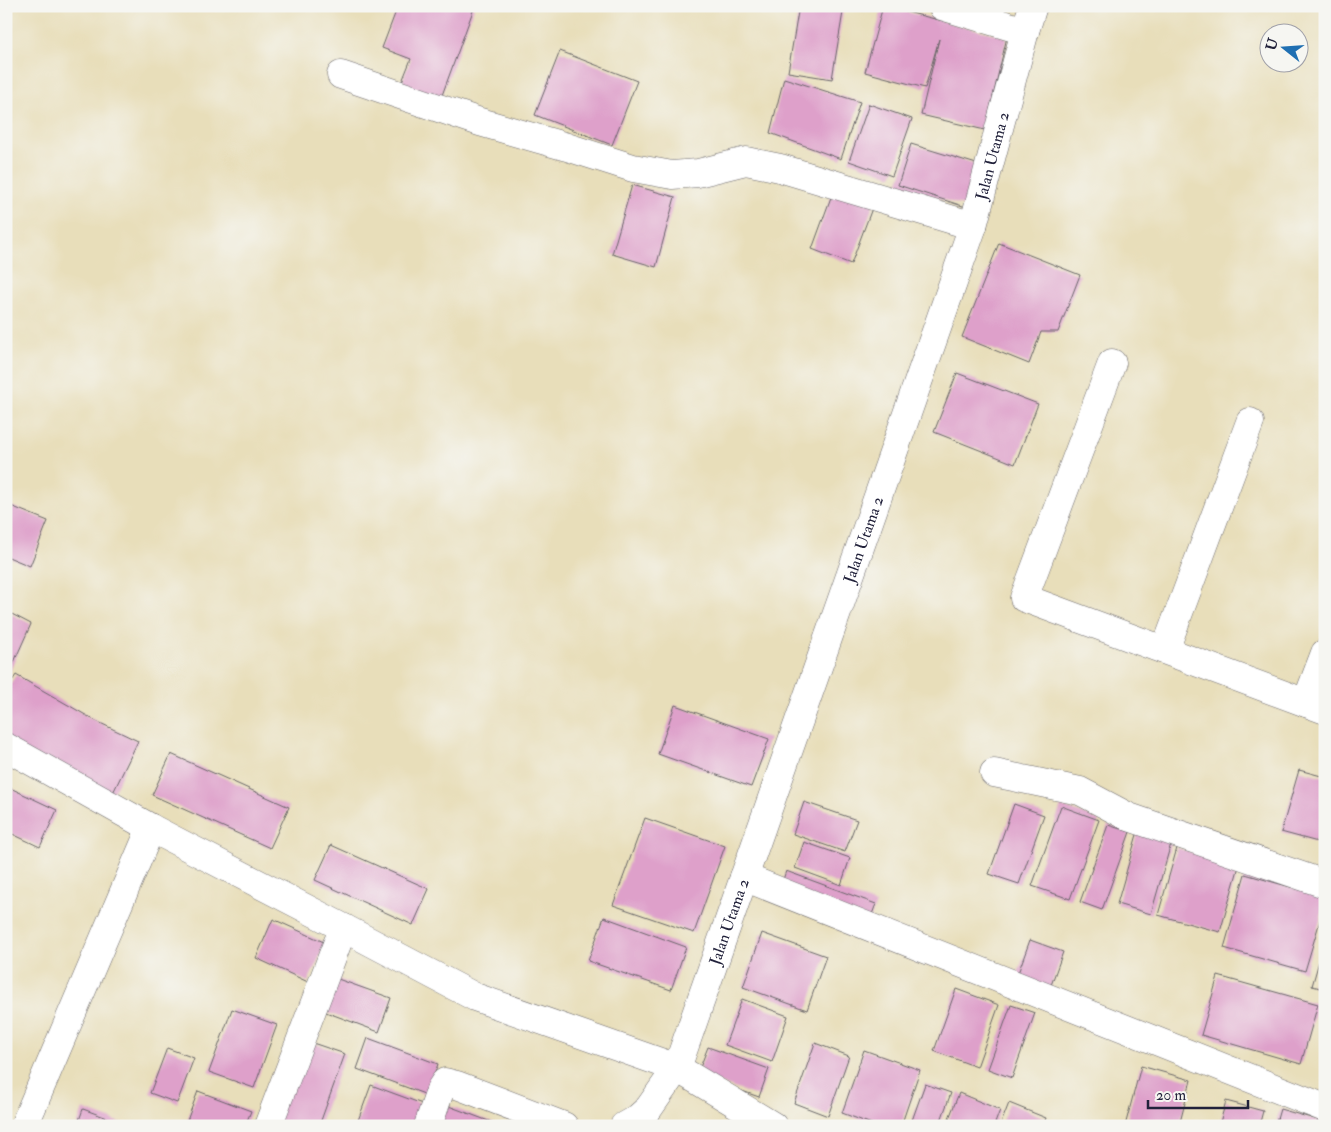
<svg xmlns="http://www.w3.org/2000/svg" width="1331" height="1132" font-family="'IM FELL Double Pica',serif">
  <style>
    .building { fill: #dea0ca }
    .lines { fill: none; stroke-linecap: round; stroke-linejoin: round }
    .street-casing { stroke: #676467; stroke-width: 29 }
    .street { stroke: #fff; stroke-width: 28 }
    .labels { text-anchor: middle; stroke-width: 5; stroke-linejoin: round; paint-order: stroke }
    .street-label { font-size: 16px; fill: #22223b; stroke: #f6f6f2 }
  </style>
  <rect width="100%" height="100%" fill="#f6f6f2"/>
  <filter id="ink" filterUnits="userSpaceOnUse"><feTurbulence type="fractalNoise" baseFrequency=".02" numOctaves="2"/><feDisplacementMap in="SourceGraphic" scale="10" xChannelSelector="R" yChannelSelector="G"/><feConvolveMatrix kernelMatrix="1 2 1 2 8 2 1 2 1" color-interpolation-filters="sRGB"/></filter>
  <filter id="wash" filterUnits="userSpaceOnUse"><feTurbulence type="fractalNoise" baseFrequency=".0096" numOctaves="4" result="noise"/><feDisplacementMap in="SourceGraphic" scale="20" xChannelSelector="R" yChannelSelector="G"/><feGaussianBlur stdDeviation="1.12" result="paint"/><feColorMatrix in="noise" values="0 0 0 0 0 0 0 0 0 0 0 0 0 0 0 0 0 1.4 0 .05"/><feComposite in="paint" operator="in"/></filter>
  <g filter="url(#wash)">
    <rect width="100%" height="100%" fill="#e8deba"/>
    <g id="blocks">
      <path class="building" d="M 398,6 L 471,6 L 474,8 L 441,98 L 401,84 L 411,59 L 382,48 Z
        M 799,6 L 844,6 L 832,79 L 788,72 Z
        M 883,6 L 1007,37 L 985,130 L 921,115 L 939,39 L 925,88 L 865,72 Z
        M 560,51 L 637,81 L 612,145 L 535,115 Z
        M 784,78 L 860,102 L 841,159 L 770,133 Z
        M 869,104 L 912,119 L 892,176 L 849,161 Z
        M 911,144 L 983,166 L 969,208 L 898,185 Z
        M 632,185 L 675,197 L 656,267 L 612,254 Z
        M 834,189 L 874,203 L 851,264 L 812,249 Z
        M 999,243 L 1080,275 L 1058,332 L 1041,332 L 1029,364 L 962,337 Z
        M 957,373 L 1038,404 L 1015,464 L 934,432 Z
        M 6,504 L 48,521 L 30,566 L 6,556 Z
        M 6,611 L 31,624 L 6,680 Z
        M 16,675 L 96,721 L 138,741 L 110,799 L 6,741 L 6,690 Z
        M 675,705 L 769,739 L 751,787 L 658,754 Z
        M 171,754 L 289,807 L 270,848 L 152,795 Z
        M 1299,770 L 1325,777 L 1325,844 L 1281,832 Z
        M 6,786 L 57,810 L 40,847 L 6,831 Z
        M 804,802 L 857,820 L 845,852 L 793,834 Z
        M 1014,804 L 1044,815 L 1019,884 L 989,874 Z
        M 1061,806 L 1099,820 L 1070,899 L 1032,886 Z
        M 645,818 L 725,846 L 694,933 L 613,905 Z
        M 1108,825 L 1130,832 L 1102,910 L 1080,902 Z
        M 1138,831 L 1172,840 L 1151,914 L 1117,904 Z
        M 804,842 L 850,858 L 841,885 L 795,868 Z
        M 331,845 L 429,889 L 413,925 L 315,880 Z
        M 1177,848 L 1239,866 L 1220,932 L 1158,915 Z
        M 786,871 L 876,904 L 869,922 L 780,888 Z
        M 1245,874 L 1325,897 L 1325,904 L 1305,971 L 1224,948 Z
        M 604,917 L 686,947 L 671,990 L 588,961 Z
        M 273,919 L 326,943 L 308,982 L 256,958 Z
        M 762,933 L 826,956 L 807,1010 L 743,987 Z
        M 1030,940 L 1063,952 L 1050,988 L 1017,976 Z
        M 1324,944 L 1325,944 L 1325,989 L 1312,986 Z
        M 1218,976 L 1318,1004 L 1301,1064 L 1201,1035 Z
        M 335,978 L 391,998 L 379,1032 L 323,1011 Z
        M 956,989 L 999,1005 L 977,1067 L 934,1051 Z
        M 742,999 L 788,1016 L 772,1062 L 725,1045 Z
        M 1011,1005 L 1035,1013 L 1012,1078 L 988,1069 Z
        M 232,1009 L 277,1025 L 254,1088 L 209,1072 Z
        M 368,1038 L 438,1064 L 427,1095 L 357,1069 Z
        M 304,1040 L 345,1054 L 319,1126 L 273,1126 Z
        M 815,1043 L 849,1056 L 828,1116 L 794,1103 Z
        M 708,1047 L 769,1069 L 759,1097 L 697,1075 Z
        M 167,1048 L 194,1058 L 177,1103 L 150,1093 Z
        M 864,1050 L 920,1070 L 901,1126 L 877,1126 L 842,1113 Z
        M 1141,1066 L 1191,1080 L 1179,1126 L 1125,1126 Z
        M 925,1084 L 951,1093 L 939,1126 L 910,1126 Z
        M 371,1085 L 425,1105 L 417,1126 L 356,1126 Z
        M 198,1091 L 251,1111 L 245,1126 L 185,1126 Z
        M 959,1093 L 1000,1110 L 994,1126 L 946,1126 Z
        M 1226,1101 L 1263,1111 L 1259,1126 L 1219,1126 Z
        M 1009,1103 L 1046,1118 L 1043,1126 L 1000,1126 Z
        M 446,1105 L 502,1126 L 438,1126 Z
        M 83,1109 L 129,1126 L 77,1126 Z
        M 1280,1109 L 1325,1122 L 1325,1126 L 1275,1126 Z"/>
    </g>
  </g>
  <g filter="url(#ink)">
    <use href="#blocks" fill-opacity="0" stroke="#676467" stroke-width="1"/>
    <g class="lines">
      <g class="street-casing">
        <g id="street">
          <path d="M 942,6 L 1025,31"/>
          <path d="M 341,75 L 480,122 L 567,147 L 633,168 L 672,175 L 698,173 L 746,161 L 780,168 L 973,226"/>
          <path d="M 1112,363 L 1024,598 L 1325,710"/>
          <path d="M 1165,650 L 1250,422"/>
          <path d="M 1306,703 L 1325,653"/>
          <path d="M 6,747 L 151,828 L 344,928 L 475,997 L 677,1068 L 773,1126"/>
          <path d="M 994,773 L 1080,791 L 1129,817 L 1325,884"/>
          <path d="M 744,877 L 1325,1108"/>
          <path d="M 24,1126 L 151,828"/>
          <path d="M 268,1126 L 337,944 L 344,928"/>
          <path d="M 428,1126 L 441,1088 L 445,1082 L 457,1085 L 564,1126"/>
          <path id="s1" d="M 624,1126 L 638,1118 L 649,1108 L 677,1068 L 973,226 L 1025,31 L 1033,6"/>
        </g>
      </g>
      <use href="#street" class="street"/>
    </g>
  </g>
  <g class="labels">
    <g class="street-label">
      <text dy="6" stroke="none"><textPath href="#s1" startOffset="1045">Jalan Utama 2</textPath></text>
      <text dy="6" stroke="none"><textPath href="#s1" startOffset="640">Jalan Utama 2</textPath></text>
      <text dy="6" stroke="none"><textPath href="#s1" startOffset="235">Jalan Utama 2</textPath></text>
    </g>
  </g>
  <rect width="1331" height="1132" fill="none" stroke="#f6f6f2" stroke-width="25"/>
  <g transform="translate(1284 48) rotate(287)"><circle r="24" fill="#f6f6f2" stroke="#a1a1a9"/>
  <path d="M0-4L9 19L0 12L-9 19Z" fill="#1f6fb2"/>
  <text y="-8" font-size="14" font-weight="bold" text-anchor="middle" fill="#22223b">U</text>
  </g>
  <path d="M1148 1100v8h100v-8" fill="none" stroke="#22223b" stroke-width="2.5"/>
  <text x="1156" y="1100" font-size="15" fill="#22223b" stroke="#f6f6f2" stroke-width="4" paint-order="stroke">20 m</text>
</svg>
